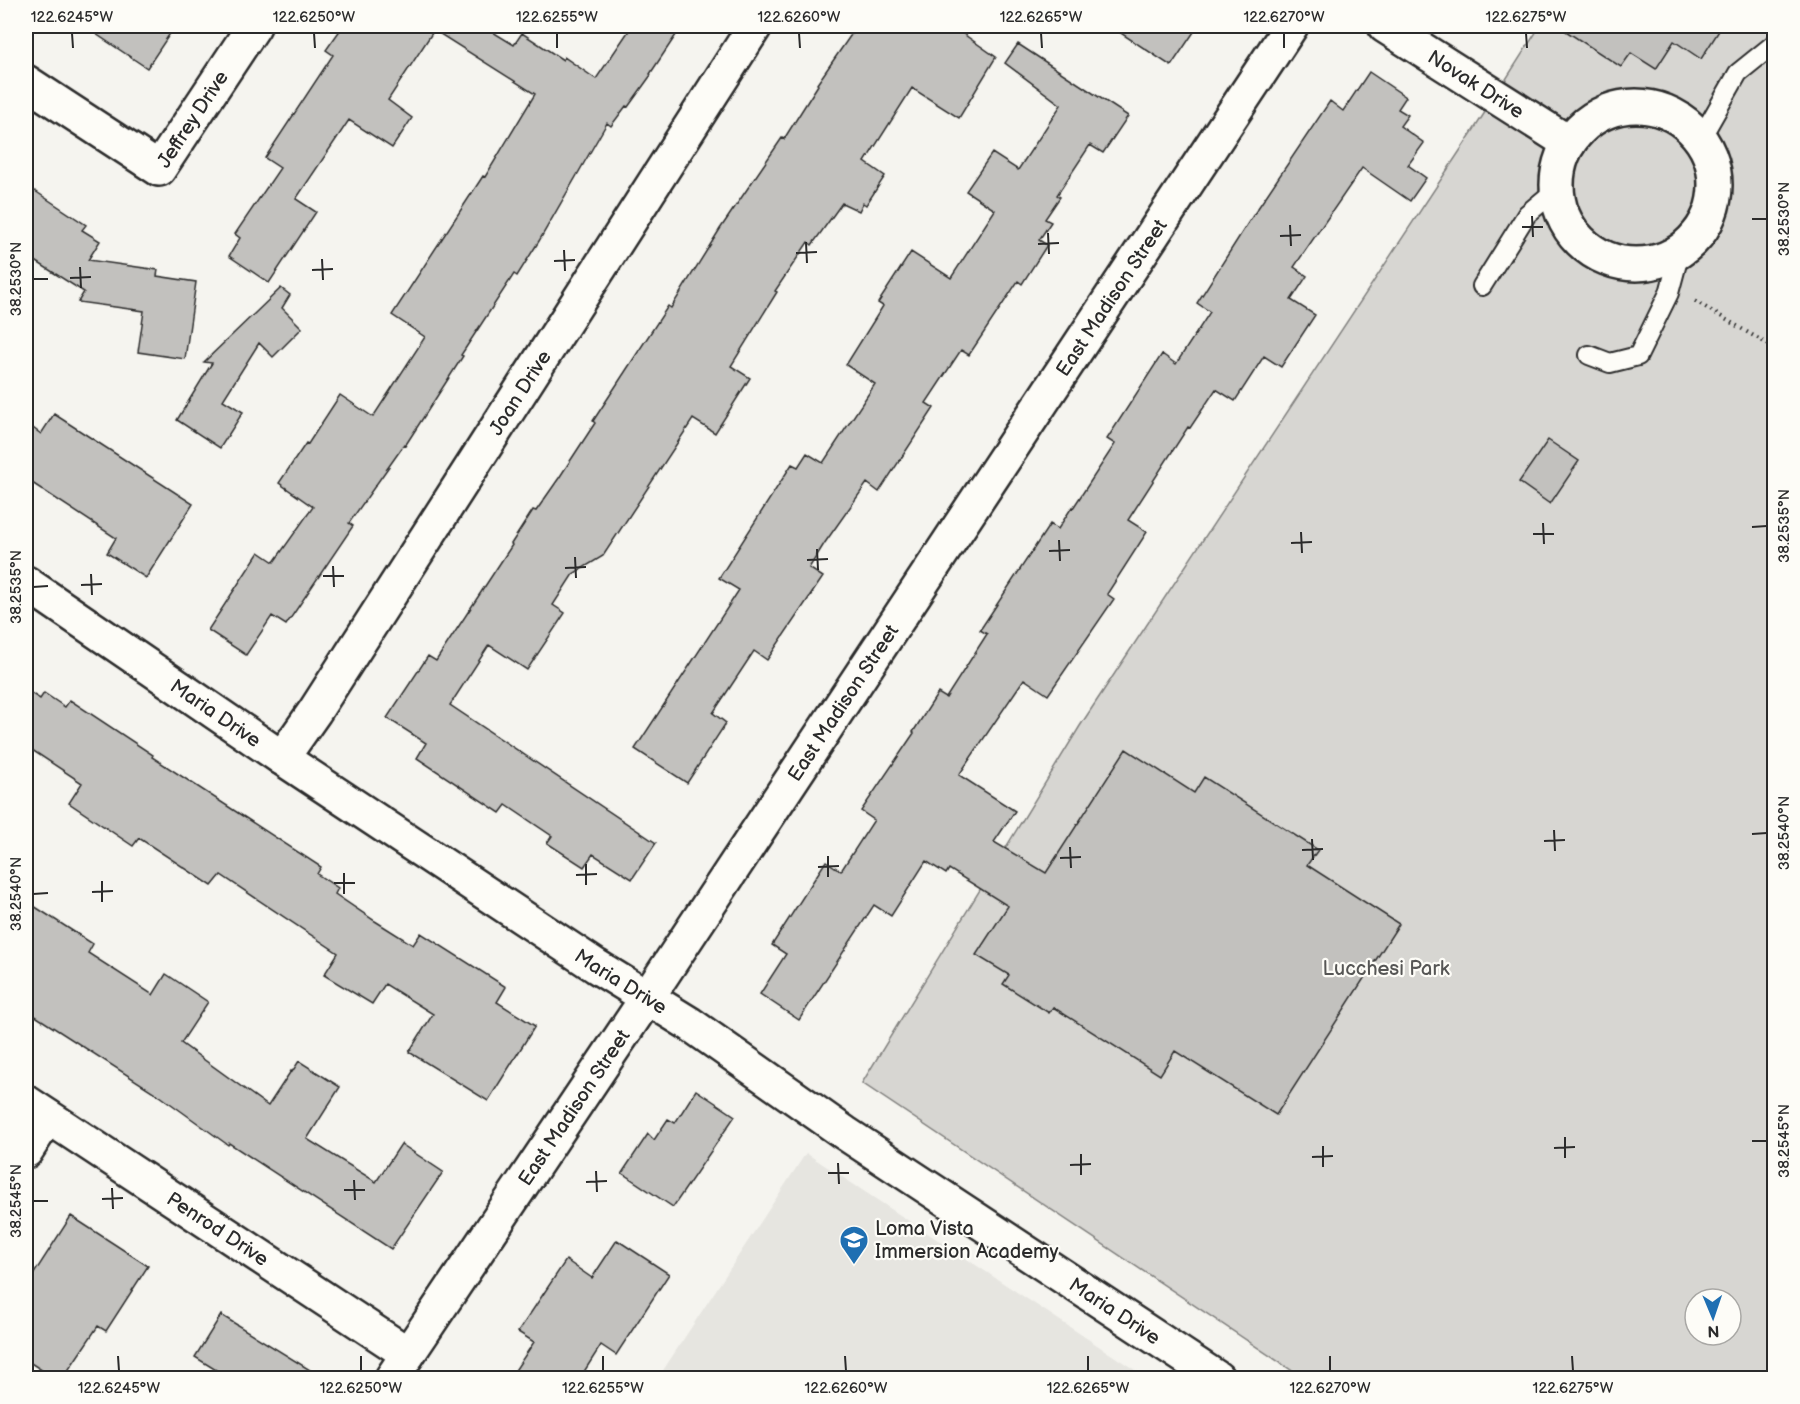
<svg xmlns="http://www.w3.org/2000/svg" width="1800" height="1404" font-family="'Balsamiq Sans',sans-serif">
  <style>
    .built { fill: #e6e5e0 }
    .green { fill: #d7d6d2; stroke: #81807e; stroke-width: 1.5; fill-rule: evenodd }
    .building { fill: #c2c1be; stroke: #2b2b2b; stroke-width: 1.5 }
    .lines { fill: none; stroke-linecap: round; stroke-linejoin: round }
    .lane-casing { stroke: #2b2b2b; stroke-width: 22 }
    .street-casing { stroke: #2b2b2b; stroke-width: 38 }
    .secondary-casing { stroke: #2b2b2b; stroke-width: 38 }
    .path { stroke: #2b2b2b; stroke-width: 4; stroke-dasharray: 1.5 4.5; stroke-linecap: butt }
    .lane { stroke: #fdfcf7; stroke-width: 18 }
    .street { stroke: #fdfcf7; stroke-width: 33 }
    .secondary { stroke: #fdfcf7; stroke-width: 33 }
    .ticks { fill: none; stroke: #2b2b2b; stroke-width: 2 }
    .labels { text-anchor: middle; stroke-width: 4.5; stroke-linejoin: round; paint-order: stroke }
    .street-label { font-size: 20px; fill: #2b2b2b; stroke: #fdfcf7 }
    .park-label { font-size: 20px; fill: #565655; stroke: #fdfcf7 }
    .poi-label { font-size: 20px; fill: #2b2b2b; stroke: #fdfcf7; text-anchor: start }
    .neatline { fill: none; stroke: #2b2b2b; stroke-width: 2 }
    .ticks-label { font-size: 15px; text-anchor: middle; fill: #2b2b2b }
  </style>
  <rect width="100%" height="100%" fill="#f5f4ef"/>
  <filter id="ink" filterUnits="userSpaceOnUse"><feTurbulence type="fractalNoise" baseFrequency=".0167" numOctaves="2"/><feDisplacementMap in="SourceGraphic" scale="12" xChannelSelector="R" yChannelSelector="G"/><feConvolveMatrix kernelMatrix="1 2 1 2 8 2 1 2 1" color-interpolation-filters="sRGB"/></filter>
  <g filter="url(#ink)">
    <path class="built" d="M 806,1153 L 1147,1378 L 658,1378 Z"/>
    <path class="green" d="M 1540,26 L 1774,26 L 1774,1378 L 1303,1378 L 862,1083 L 1080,726 L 1473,131 ZM 1695,1299 L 1731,1299 L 1731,1335 L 1695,1335 Z"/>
    <path class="building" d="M 84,26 L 175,26 L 147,68 Z
      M 343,26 L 483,26 L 514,45 L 522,33 L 563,60 L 564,57 L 596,79 L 632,26 L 682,26 L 650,74 L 651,75 L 628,107 L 626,106 L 611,126 L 607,123 L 539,241 L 517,276 L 514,274 L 461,355 L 463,356 L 405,446 L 404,445 L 349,523 L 353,526 L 286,625 L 272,616 L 246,655 L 208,630 L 259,552 L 274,562 L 313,507 L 279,483 L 306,443 L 308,444 L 340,395 L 373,417 L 425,337 L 392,315 L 483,176 L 485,177 L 535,94 L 434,30 L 388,100 L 412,118 L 392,148 L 349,120 L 296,199 L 316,212 L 269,283 L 229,256 L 240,238 L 235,234 L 280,168 L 265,158 L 333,55 L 326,50 Z
      M 857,26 L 952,26 L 996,57 L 959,118 L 912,88 L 865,162 L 885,176 L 866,205 L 863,203 L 859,211 L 842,203 L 812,245 L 808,242 L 775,291 L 777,292 L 731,366 L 750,378 L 715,433 L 693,419 L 603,556 L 573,574 L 553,605 L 565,613 L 527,670 L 489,645 L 450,705 L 656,843 L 632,879 L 593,854 L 584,867 L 547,843 L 552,836 L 506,805 L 500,813 L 417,758 L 426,743 L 387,718 L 428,656 L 436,661 L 512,545 L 511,544 L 533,510 L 536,511 L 559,478 L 595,423 L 593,421 L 668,306 L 671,308 L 720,229 L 782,138 L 784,139 L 818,85 L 817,84 Z
      M 1110,26 L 1198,26 L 1171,66 Z
      M 1558,26 L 1722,26 L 1701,59 L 1674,41 L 1656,69 L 1631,53 L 1621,67 Z
      M 1018,44 L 1128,116 L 1103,153 L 1090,145 L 1057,195 L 1060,197 L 1045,219 L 1051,222 L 1039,240 L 1047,245 L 1022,284 L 1018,281 L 969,355 L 961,350 L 926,403 L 934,408 L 879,492 L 867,483 L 824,544 L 809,568 L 823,577 L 767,660 L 754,651 L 723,698 L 713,713 L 726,723 L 687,783 L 635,749 L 739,590 L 719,578 L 792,464 L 798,467 L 807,453 L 823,463 L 875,384 L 846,365 L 883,306 L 878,303 L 911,252 L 951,278 L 995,210 L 966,191 L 992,153 L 1018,170 L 1061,105 L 1005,63 Z
      M 1369,72 L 1406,97 L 1398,109 L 1408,115 L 1400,126 L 1424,143 L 1408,165 L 1426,178 L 1410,201 L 1362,168 L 1294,267 L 1307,276 L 1291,300 L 1315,315 L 1281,367 L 1264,356 L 1235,401 L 1216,389 L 1190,428 L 1188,427 L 1128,520 L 1147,532 L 1107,594 L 1114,599 L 1048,695 L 1024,679 L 959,775 L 1015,811 L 994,842 L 1046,873 L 1126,749 L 1194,793 L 1204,777 L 1318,850 L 1307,865 L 1399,924 L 1276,1115 L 1175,1051 L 1160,1075 L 1053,1007 L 1049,1013 L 1003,984 L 1009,975 L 976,955 L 1008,906 L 949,869 L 946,874 L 926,861 L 891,916 L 874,905 L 799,1020 L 760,994 L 786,954 L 772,945 L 826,861 L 841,871 L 874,820 L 861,811 L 914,733 L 913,732 L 938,693 L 946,698 L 987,634 L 980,630 L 1050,524 L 1058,529 L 1072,507 L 1073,508 L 1115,444 L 1107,439 L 1162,354 L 1176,364 L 1210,312 L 1197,303 L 1248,223 L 1330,101 L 1343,111 Z
      M 26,185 L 86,225 L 82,230 L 100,241 L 88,260 L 158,270 L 157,276 L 196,282 L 185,359 L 138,352 L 144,311 L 78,302 L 84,292 L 26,255 Z
      M 281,288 L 290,295 L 282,308 L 302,328 L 273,357 L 259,343 L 223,400 L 243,412 L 220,448 L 177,420 L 212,363 L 204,362 Z
      M 54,414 L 193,504 L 146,578 L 107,553 L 116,538 L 26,479 L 26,423 L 41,434 Z
      M 1548,440 L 1579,461 L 1550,504 L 1519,482 Z
      M 26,690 L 40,699 L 44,693 L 65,707 L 70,700 L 153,755 L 152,757 L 321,867 L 317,874 L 338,888 L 335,894 L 375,921 L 413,945 L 421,933 L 506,987 L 497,1002 L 535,1026 L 488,1101 L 409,1052 L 433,1014 L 385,984 L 372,1004 L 324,975 L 338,953 L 221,875 L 212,886 L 139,838 L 133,846 L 69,803 L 82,783 L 26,746 Z
      M 26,901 L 93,944 L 88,953 L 153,995 L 166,974 L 208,1002 L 181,1043 L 268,1106 L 291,1071 L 292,1072 L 299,1061 L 340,1087 L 307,1139 L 376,1182 L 401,1144 L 443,1172 L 391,1249 L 229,1143 L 228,1145 L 160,1096 L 26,1010 Z
      M 696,1090 L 735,1116 L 673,1207 L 622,1173 L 648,1134 L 654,1140 L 668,1119 L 675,1123 Z
      M 71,1216 L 148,1266 L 106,1331 L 98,1326 L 63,1378 L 54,1378 L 26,1360 L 26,1286 Z
      M 617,1240 L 669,1274 L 616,1355 L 601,1345 L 580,1378 L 510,1378 L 534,1342 L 518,1332 L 566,1260 L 592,1278 Z
      M 221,1315 L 323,1378 L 229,1378 L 195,1357 Z"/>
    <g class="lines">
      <g class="lane-casing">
        <path id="lane" d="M 1701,138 L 1738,73 L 1774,44
          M 1482,286 L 1527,214 L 1557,189
          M 1589,355 L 1610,363 L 1638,356 L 1669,293 L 1680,252"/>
      </g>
      <g class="street-casing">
        <g id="street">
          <path id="s1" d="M 1385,26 L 1569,143"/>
          <path id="s2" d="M 26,82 L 159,169 L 254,26"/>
          <circle cx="1636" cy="185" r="79"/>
          <path id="s3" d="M 282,758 L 315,711 L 755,26"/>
          <path id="s4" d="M 26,1102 L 408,1354"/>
          <path d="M 26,1151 L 48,1117"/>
          <path id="s5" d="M 392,1378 L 647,998 L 1291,26"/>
        </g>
      </g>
      <g class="secondary-casing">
        <g id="secondary">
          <path id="s6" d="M 26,583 L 282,758 L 596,966 L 690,1024 L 845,1133 L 1217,1378"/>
        </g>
      </g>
      <path class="path" d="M 1695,301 L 1774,348"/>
      <use href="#lane" class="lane"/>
      <use href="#street" class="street"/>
      <use href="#secondary" class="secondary"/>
    </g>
  </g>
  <path class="ticks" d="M 72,33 L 73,48M 314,33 L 315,48M 557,33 L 557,48M 799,33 L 800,48M 1041,33 L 1042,48M 1284,33 L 1284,48M 1526,33 L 1527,48M 1532,216 L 1533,237M 1752,219 L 1767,219M 1290,225 L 1291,246M 1522,227 L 1543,227M 1048,233 L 1049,254M 1280,236 L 1301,235M 806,242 L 807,263M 1038,244 L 1059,243M 564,250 L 565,271M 796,253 L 817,252M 322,259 L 323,280M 554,261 L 575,260M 80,267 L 81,288M 312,270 L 333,269M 70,278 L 91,277M 33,279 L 48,279M 1543,523 L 1544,544M 1752,527 L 1767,526M 1301,532 L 1302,553M 1533,534 L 1554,534M 1059,540 L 1060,561M 1291,543 L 1312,542M 817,549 L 818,570M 1049,551 L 1070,550M 575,557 L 576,578M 807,560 L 828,559M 333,566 L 334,587M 565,568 L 586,567M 91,574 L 92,595M 323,576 L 344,576M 81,585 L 102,584M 33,587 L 48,586M 1554,830 L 1555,851M 1752,834 L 1767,833M 1312,839 L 1313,860M 1544,841 L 1565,840M 1070,847 L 1071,868M 1302,850 L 1323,849M 828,856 L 828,877M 1060,858 L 1081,857M 586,864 L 586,885M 818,867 L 839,866M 344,873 L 344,894M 576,875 L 597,874M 102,881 L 102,902M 334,883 L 355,883M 92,892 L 113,891M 33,894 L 48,893M 1565,1137 L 1565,1158M 1752,1141 L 1767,1141M 1323,1146 L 1323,1167M 1554,1148 L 1575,1147M 1081,1154 L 1081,1175M 1312,1157 L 1333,1156M 838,1163 L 839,1184M 1070,1165 L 1091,1164M 596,1171 L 597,1192M 828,1173 L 849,1173M 354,1180 L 355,1200M 586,1182 L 607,1181M 112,1188 L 113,1209M 344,1190 L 365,1190M 102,1199 L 123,1198M 33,1201 L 48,1201M 118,1356 L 119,1371M 361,1356 L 361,1371M 603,1356 L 603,1371M 845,1356 L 846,1371M 1088,1356 L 1088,1371M 1330,1356 L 1330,1371M 1572,1356 L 1573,1371"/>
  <defs>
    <g id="school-pin" transform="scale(1.5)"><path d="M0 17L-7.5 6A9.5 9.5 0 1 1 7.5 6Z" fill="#1f6fb2" stroke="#fdfcf7"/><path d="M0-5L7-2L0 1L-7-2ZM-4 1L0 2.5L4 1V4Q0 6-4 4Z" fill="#fff"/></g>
  </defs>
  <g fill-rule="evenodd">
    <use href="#school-pin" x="854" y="1240"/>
  </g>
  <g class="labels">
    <g class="street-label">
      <text dy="7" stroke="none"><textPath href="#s1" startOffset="108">Novak Drive</textPath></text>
      <text dy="7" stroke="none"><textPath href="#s2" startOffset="219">Jeffrey Drive</textPath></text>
      <text dy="7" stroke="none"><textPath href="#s5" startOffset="1298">East Madison Street</textPath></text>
      <text dy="7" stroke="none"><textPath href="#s3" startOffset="436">Joan Drive</textPath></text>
      <text dy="7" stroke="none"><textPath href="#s5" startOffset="812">East Madison Street</textPath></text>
      <text dy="7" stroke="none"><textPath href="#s6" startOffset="230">Maria Drive</textPath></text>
      <text dy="7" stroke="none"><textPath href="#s6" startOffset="716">Maria Drive</textPath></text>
      <text dy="7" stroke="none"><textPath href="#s5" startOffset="326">East Madison Street</textPath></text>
      <text dy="7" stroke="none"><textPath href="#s4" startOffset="230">Penrod Drive</textPath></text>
      <text dy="7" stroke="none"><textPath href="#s6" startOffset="1310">Maria Drive</textPath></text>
    </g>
    <g class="park-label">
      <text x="1386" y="975">Lucchesi Park</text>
    </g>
    <g class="poi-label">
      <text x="875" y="1235">Loma Vista<tspan x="875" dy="23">Immersion Academy</tspan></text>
    </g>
  </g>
  <rect width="1800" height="1404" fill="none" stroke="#fdfcf7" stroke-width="66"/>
  <g transform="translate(1713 1317) rotate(178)"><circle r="28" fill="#fdfcf7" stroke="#a9a8a5" stroke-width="1.5"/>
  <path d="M0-4.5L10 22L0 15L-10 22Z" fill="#1f6fb2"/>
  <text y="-9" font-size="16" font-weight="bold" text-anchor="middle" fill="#2b2b2b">N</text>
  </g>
  <rect x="33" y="33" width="1734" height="1338" class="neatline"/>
  <g class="ticks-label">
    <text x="72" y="22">122.6245°W</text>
    <text x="314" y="22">122.6250°W</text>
    <text x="557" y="22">122.6255°W</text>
    <text x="799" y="22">122.6260°W</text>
    <text x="1041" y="22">122.6265°W</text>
    <text x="1284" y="22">122.6270°W</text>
    <text x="1526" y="22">122.6275°W</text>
    <text transform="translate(1784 219) rotate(-90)" y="5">38.2530°N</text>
    <text transform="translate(16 279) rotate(-90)" y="5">38.2530°N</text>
    <text transform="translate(1784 526) rotate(-90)" y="5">38.2535°N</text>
    <text transform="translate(16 587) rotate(-90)" y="5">38.2535°N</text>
    <text transform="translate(1784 833) rotate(-90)" y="5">38.2540°N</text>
    <text transform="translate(16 894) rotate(-90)" y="5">38.2540°N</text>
    <text transform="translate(1784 1141) rotate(-90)" y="5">38.2545°N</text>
    <text transform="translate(16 1201) rotate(-90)" y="5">38.2545°N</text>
    <text x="119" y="1393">122.6245°W</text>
    <text x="361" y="1393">122.6250°W</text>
    <text x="603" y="1393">122.6255°W</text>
    <text x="846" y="1393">122.6260°W</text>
    <text x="1088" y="1393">122.6265°W</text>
    <text x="1330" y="1393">122.6270°W</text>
    <text x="1573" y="1393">122.6275°W</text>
  </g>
</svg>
